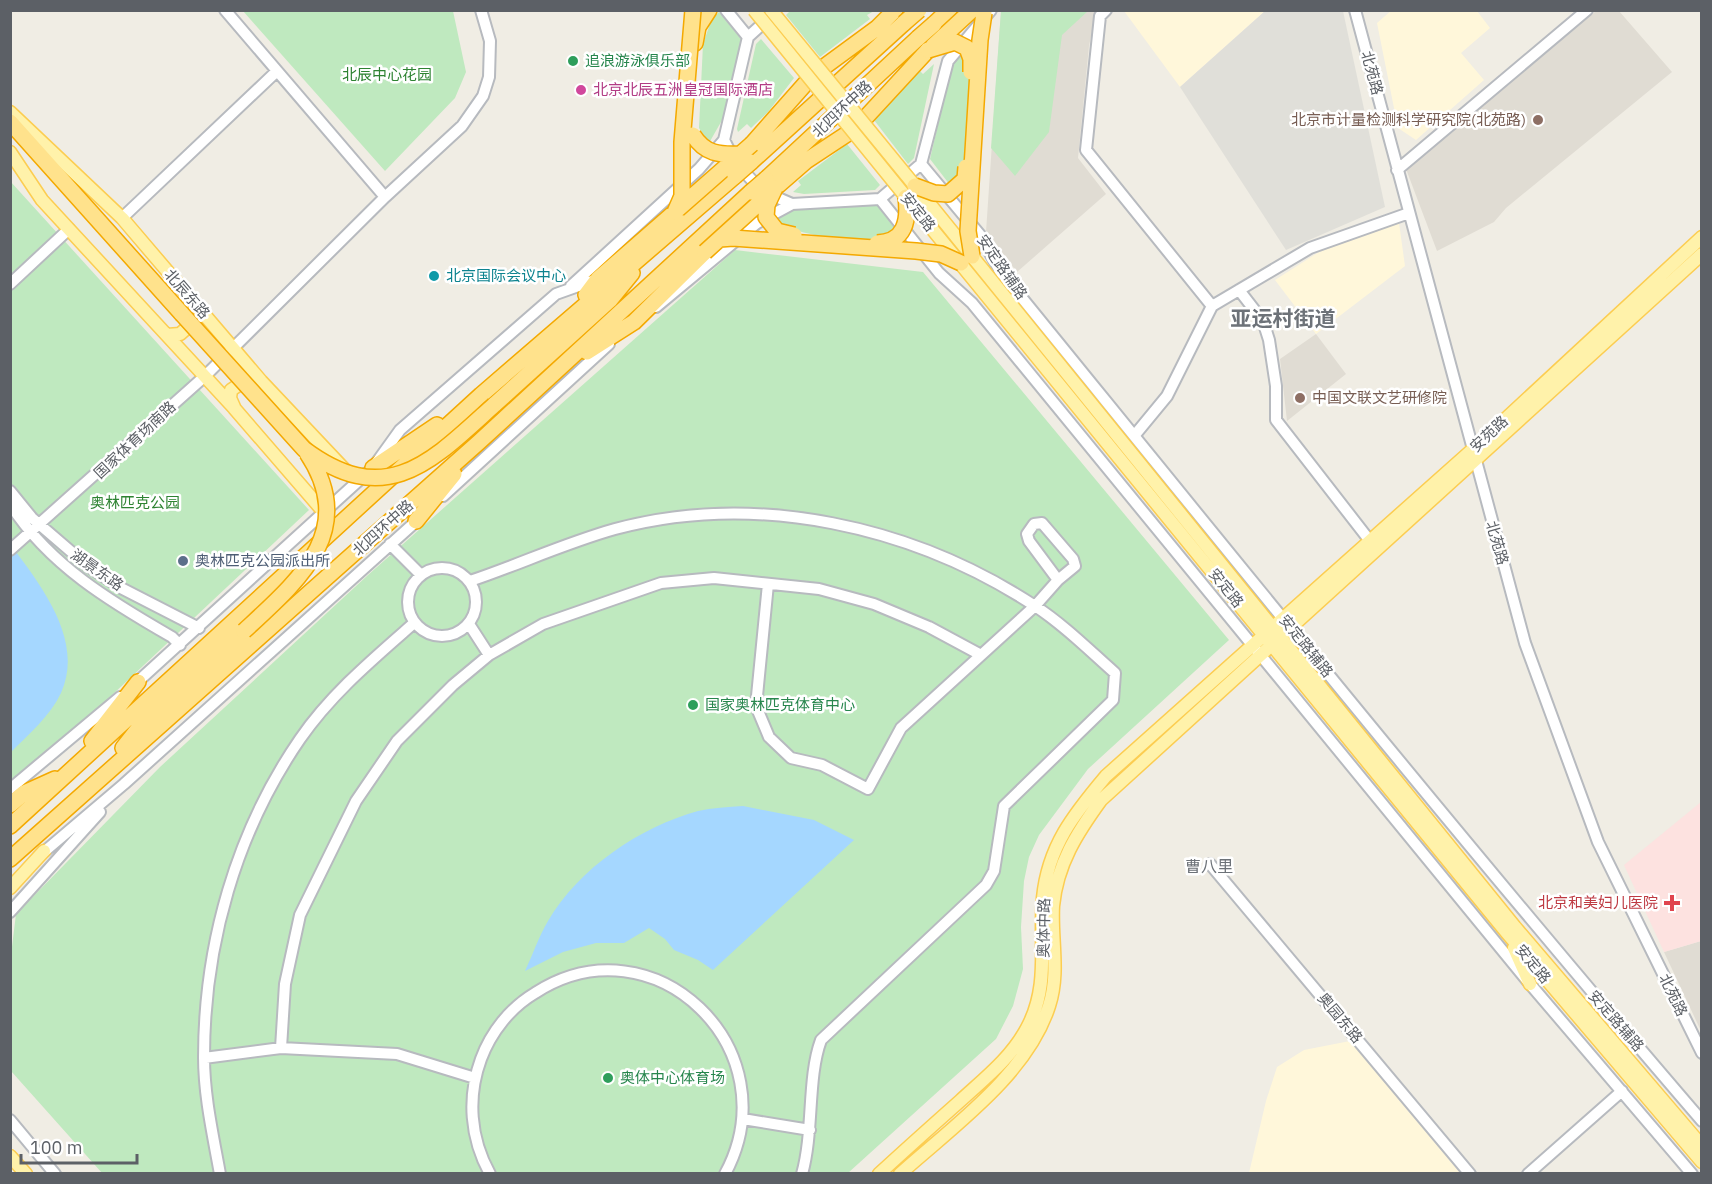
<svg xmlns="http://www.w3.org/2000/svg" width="1712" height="1184" font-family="'IBM Plex Sans','Noto Sans SC',sans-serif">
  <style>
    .commercial { fill: #fff7da }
    .industrial { fill: #e0dfd9 }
    .education { fill: #e0dcd3 }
    .medical { fill: #fde2e0 }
    .green { fill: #bfe9bf }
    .water { fill: #a5d7ff }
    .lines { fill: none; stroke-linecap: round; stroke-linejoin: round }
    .minor-casing { stroke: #b7babf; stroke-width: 14 }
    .major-casing { stroke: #fccd51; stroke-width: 15 }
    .highway-casing { stroke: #f4a900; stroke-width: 18 }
    .minor { stroke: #fff; stroke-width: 10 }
    .major { stroke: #fff2aa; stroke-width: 12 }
    .highway { stroke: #ffe28c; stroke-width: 15 }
    .major-bridge-casing { stroke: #fccd51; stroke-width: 15; stroke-linecap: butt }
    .highway-bridge-casing { stroke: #f4a900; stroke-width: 18; stroke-linecap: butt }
    .major-bridge { stroke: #fff2aa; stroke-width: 12 }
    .highway-bridge { stroke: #ffe28c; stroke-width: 15 }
    .leisure-dot { fill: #2e9e5b; stroke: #fff; stroke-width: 2 }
    .hotel-dot { fill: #d1479c; stroke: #fff; stroke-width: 2 }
    .education-dot { fill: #8d6e63; stroke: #fff; stroke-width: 2 }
    .culture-dot { fill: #0f9aa8; stroke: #fff; stroke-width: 2 }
    .service-dot { fill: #5c6f8a; stroke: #fff; stroke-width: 2 }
    .health-dot { fill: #e0444e; stroke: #fff; stroke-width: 2 }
    .labels { text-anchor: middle; stroke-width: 5; stroke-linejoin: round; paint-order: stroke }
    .leisure-label { font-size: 15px; fill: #27864d; stroke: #fff; text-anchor: start }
    .street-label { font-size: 15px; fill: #5c6066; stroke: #fff }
    .park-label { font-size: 15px; fill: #2e8332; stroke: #fff }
    .hotel-label { font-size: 15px; fill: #b23c85; stroke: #fff; text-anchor: start }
    .education-label { font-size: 15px; fill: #785e54; stroke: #fff; text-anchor: end }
    .culture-label { font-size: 15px; fill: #0d838f; stroke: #fff; text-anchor: start }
    .service-label { font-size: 15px; fill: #4e5e75; stroke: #fff; text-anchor: start }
    .health-label { font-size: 15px; fill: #be3a42; stroke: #fff; text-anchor: end }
    .neighbourhood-label { font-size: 16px; fill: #6d7278; stroke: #fff }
    .district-label { font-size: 21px; font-weight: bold; fill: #6d7278; stroke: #fff }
  </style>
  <rect width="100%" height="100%" fill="#f0ede4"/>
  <path class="commercial" d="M 1392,10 L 1477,11 L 1490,28 L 1461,53 L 1484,80 L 1416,140 L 1398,128 L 1377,23 Z
    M 1124,11 L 1265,11 L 1180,87 Z
    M 1399,223 L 1405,266 L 1316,334 L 1275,280 L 1319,252 Z
    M 1350,1041 L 1460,1173 L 1249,1173 L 1266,1101 L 1277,1067 L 1304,1050 Z"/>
  <path class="industrial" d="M 1265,11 L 1343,11 L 1385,207 L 1286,250 L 1180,87 Z"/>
  <path class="education" d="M 1001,10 L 1096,11 L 1089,46 L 1078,158 L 1106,194 L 1017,272 L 986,232 Z
    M 1596,11 L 1619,11 L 1672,72 L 1506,208 L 1494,222 L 1437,251 L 1406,169 Z
    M 1316,334 L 1346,374 L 1287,421 L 1280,359 Z
    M 1701,941 L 1702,941 L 1701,1031 L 1664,952 Z"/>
  <path class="medical" d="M 1701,802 L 1701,941 L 1664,952 L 1624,865 Z"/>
  <path class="green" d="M 243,11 L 453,11 L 466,72 L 455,98 L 385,171 Z
    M 790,11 L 790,10 L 874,11 L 867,15 L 870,19 L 820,57 L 786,15 Z
    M 1001,11 L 1088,11 L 1062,35 L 1049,132 L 1015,176 L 991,148 Z
    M 719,12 L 741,39 L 725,115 L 709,143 L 699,128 L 703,44 L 712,18 Z
    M 761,39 L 794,78 L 768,112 L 751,128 L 747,124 L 738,132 L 737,129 L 756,44 Z
    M 960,49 L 971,65 L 964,162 L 958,178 L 950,185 L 930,159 L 954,55 Z
    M 934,64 L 914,158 L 908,164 L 874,120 L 920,71 L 923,74 Z
    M 847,144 L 880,185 L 875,190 L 804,194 L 793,192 L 801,185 L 798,181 Z
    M 10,181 L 309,510 L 11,790 L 10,790 Z
    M 877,205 L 896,230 C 891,233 886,237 880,239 C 862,245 794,234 778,223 L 779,215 L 797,206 Z
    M 735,250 L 923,272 L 1229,640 L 1088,769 L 1039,835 L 1029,857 L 1024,881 L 1021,927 L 1023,969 L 1013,1006 L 996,1039 L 848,1173 L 102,1173 L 11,1071 L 10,963 L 16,914 L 160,767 L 368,575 Z"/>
  <path class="water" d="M 10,544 C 40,584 85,640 61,693 C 50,716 29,734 11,752 Z
    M 743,806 L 814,820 L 854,840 L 713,970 L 698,960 L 674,950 L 665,939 L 649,928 L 624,943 L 596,943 L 563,952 L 525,971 C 533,954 539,936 548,921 C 579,868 640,827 698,811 C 712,808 728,807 743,806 Z"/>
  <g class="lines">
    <g class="minor-casing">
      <path id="minor" d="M 225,10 L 385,197
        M 726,10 L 748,37
        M 1106,10 L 1100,16 L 1086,150 L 1212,306
        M 1355,10 L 1525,643 L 1598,842 L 1702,1053
        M 724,140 L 735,162 L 762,191 L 792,204 L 880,199 L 921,164 L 948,61 L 991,10
        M 921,164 L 980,235 L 1000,271 C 1232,556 1462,842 1702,1121
        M 1397,170 L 1587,10
        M 880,199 L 939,273 L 972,303 L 1530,984 L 1692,1174
        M 122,218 L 277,71
        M 10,284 L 69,229
        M 571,286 L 699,169 L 724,140 L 748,37 L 770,17
        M 1239,290 L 1263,321 L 1269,340 L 1276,386 L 1276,420 L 1370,541
        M 656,307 L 757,223 L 792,204
        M 1134,436 L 1167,396 L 1212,306 L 1310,248 L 1409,213
        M 377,462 L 400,430 L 556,294 L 598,279
        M 10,491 L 32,518 L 89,567 L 121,588 L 199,628
        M 443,496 L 609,344
        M 10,504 C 49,565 111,602 172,637 L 180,645
        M 390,544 L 421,575
        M 10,550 L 205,376 L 385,197 L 462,126 L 483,96 L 489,77 L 490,41 L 481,10
        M408 602a34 34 0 1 1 68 0a34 34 0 1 1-68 0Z
        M 470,581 C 518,565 565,543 615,529 C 757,491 913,526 1035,606 C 1064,625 1089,650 1115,673 L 1113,700 L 1004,806 L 994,871 L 986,885 L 821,1040 C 807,1078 814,1131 802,1174
        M 768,584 L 756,706 L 769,737 L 791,758 L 822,765 L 868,789 L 901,728 L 1035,606 L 1058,580 L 1075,566 L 1073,559 L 1042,523 L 1034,524 L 1027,534 L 1029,541 L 1058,580
        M 469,624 L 489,655
        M 134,685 L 367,473
        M 10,789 L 120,697
        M 38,857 L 124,784 L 421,517
        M 1210,864 L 1470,1174
        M 10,912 L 100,812
        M 281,1048 L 285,984 L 300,915 L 356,801 L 397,741 L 453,685 L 489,655 L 543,624 L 661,583 L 714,578 L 819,589 L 874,604 L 929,627 L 981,655
        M 204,1058 L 281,1048 L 397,1054 L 475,1078
        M 743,1119 L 810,1130
        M 10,1120 L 55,1174
        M 220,1174 C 213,1135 204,1096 204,1057 C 204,945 236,832 300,739 C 331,694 373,659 414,623
        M 490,1174 C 470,1138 467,1097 481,1059 C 491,1032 510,1008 535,993 C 654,916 792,1050 725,1174
        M 1528,1174 L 1622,1091"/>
    </g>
    <g class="major-casing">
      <path id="major" d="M 10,112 L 122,218 L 261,381 L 345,470
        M 10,152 L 42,200 L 234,408 L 323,511
        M 916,187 L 1515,927 L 1702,1146
        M 906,197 L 1507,933 L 1702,1162
        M 167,335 L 180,334 L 196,320
        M 234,407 L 230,398 L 231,390 L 249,378
        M 10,888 L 44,851
        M 1514,948 L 1530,984
        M 10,1156 L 26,1174
        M 879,1174 C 906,1149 933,1125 960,1101 C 985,1078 1011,1058 1027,1028 C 1050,986 1039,943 1043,898 C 1048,846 1074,814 1106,776 L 1472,450 L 1702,237
        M 900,1174 C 952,1127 1027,1075 1049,1006 C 1060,973 1051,939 1053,906 C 1057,864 1077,833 1101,800 L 1702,254"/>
    </g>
    <g class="highway-casing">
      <path id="highway" d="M 934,24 L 949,10
        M 695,43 L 698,27 L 709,10
        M 10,122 L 182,314
        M 752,144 L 813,75 L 877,28 L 895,10
        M 751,162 L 904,23
        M 766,179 L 918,38
        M 775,188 L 806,161 L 856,128 L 928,50
        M 586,295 L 598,279 L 675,212
        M 587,352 L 634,322 L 705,252
        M 494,405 L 610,300 L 632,273
        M 373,468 L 437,425
        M 416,521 L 454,474
        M 92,741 L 138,682
        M 123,748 L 146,719 L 244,631
        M 10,805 L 24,793 L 55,779
        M 10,826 L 481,395 L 735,176
        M 10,859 L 479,442 L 751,192"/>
    </g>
    <use href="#minor" class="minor"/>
    <use href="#major" class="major"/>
    <use href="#highway" class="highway"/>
    <g class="major-bridge-casing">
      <path id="major-bridge" d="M 754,10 L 906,197
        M 771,10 L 915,186"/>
    </g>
    <g class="highway-bridge-casing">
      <path id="highway-bridge" d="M 904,23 L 919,10
        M 918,38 L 934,24
        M 933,46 L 972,10
        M 928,50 L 955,42 L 967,48 L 971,59 L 971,72
        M 693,135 C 705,154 719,155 741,154
        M 735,176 L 751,162
        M 915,186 L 934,193 L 948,194 L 965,179 L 966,167
        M 775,188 L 767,205 L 766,217 L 777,231 L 794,235
        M 751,192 L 766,179
        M 678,209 L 752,144
        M 675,212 L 682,196 L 682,142 L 693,10
        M 720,239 L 733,238 L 916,251 L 941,254 L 961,263
        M 877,243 C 905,242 909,221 906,197
        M 705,252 L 769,194
        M 972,256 L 968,231 L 980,40 L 984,13
        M 182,314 L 304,449 C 387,511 432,461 494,405
        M 244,631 C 298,581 359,531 307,453"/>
    </g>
    <use href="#major-bridge" class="major-bridge"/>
    <use href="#highway-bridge" class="highway-bridge"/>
  </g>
  <g class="leisure-dot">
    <circle cx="573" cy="61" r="6"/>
    <circle cx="693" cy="705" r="6"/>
    <circle cx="608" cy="1078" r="6"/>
  </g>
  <circle class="hotel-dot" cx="581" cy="90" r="6"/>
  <g class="education-dot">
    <circle cx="1538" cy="120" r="6"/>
    <circle cx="1300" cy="398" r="6"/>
  </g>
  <circle class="culture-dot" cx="434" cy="276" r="6"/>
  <circle class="service-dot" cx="183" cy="561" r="6"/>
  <path class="health-dot" d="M1669 894h6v6h6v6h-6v6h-6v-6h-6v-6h6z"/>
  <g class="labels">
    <g class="leisure-label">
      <text x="585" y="66">追浪游泳俱乐部</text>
      <text x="705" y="710">国家奥林匹克体育中心</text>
      <text x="620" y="1083">奥体中心体育场</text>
    </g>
    <g class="street-label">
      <text transform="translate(1372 73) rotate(75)" y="5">北苑路</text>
      <text transform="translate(842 109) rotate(-43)" y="5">北四环中路</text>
      <text transform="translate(918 212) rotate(51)" y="5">安定路</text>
      <text transform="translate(1002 267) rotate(55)" y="5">安定路辅路</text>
      <text transform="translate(187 294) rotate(49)" y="5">北辰东路</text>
      <text transform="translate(1489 434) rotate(-43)" y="5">安苑路</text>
      <text transform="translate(135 440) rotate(-43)" y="5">国家体育场南路</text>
      <text transform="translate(383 528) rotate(-42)" y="5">北四环中路</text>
      <text transform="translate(1497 543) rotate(74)" y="5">北苑路</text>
      <text transform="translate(97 570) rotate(35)" y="5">湖景东路</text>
      <text transform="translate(1226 588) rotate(51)" y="5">安定路</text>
      <text transform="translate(1306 646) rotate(51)" y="5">安定路辅路</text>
      <text transform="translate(1044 928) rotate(-89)" y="5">奥体中路</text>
      <text transform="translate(1533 964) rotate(50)" y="5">安定路</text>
      <text transform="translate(1673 995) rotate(64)" y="5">北苑路</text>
      <text transform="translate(1340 1018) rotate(50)" y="5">奥园东路</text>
      <text transform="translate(1616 1021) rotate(49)" y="5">安定路辅路</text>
    </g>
    <g class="park-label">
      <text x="387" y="80">北辰中心花园</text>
      <text x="135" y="508">奥林匹克公园</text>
    </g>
    <g class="hotel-label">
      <text x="593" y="95">北京北辰五洲皇冠国际酒店</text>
    </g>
    <g class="education-label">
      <text x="1526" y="125">北京市计量检测科学研究院(北苑路)</text>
      <text x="1312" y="403" text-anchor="start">中国文联文艺研修院</text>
    </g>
    <g class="culture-label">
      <text x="446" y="281">北京国际会议中心</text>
    </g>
    <g class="service-label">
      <text x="195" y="566">奥林匹克公园派出所</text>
    </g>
    <g class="health-label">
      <text x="1658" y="908">北京和美妇儿医院</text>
    </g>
    <g class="neighbourhood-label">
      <text x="1209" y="872">曹八里</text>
    </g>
    <g class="district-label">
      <text x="1283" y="326">亚运村街道</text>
    </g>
  </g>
  <rect width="1712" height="1184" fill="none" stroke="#5c6066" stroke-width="24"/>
  <path d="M21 1154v9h116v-9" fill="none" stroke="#5c6066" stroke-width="3"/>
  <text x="30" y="1154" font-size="18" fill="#5c6066" stroke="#ffffff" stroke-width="4.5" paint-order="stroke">100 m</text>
</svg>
